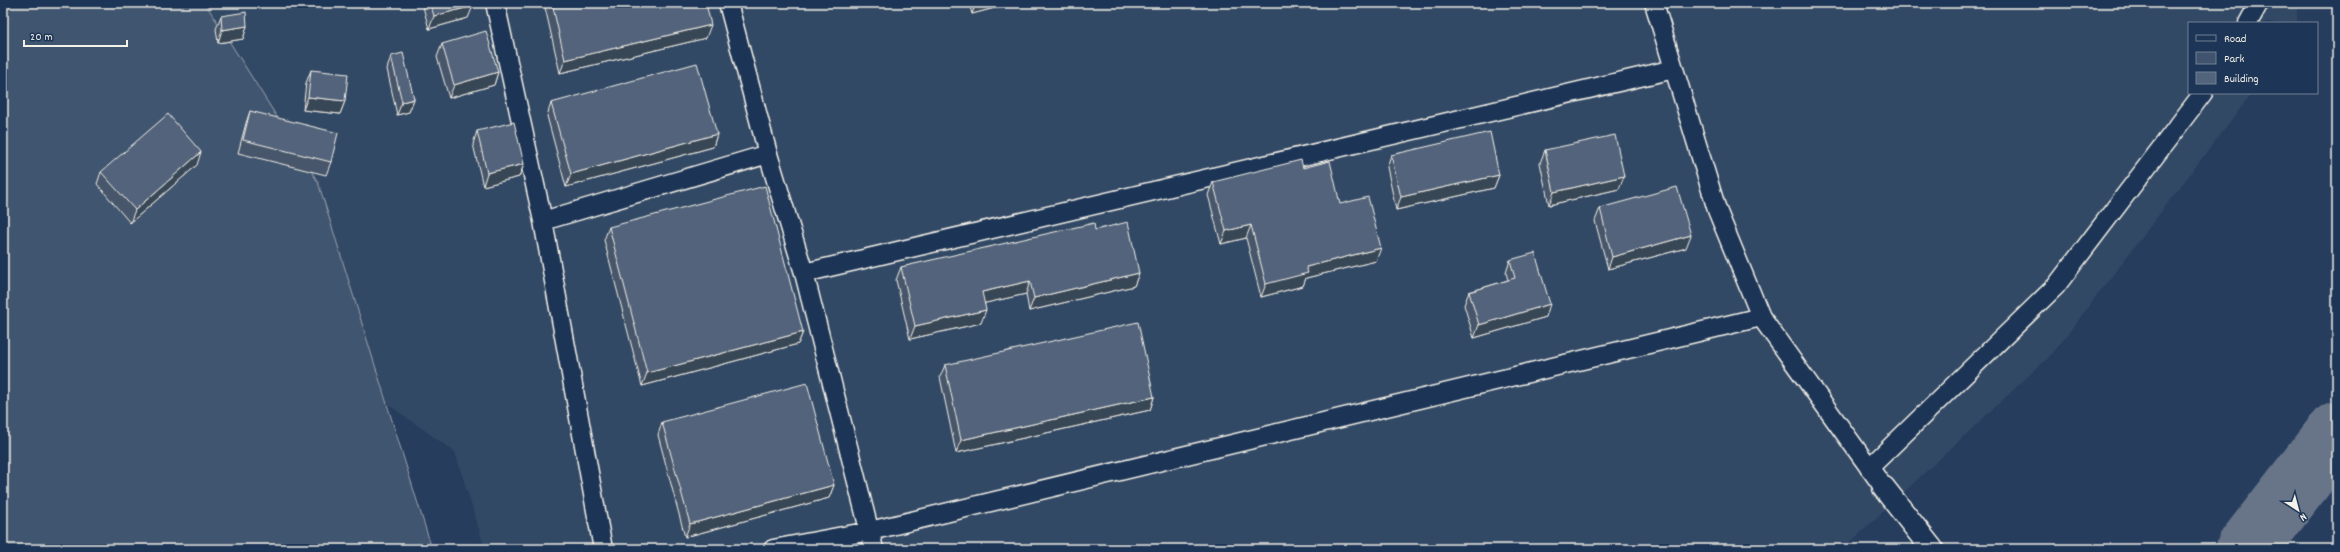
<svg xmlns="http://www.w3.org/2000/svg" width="2340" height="552" font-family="Dekko,sans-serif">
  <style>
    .built { fill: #334966 }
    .green { fill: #40546f; stroke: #9aa2ac }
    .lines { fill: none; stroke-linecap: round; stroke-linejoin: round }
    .river { stroke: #677588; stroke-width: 62 }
    .service-casing { stroke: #f4f1e8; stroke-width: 21 }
    .minor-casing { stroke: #f4f1e8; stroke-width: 25 }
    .service { stroke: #1d3557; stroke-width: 18 }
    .minor { stroke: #1d3557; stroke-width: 22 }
    .wall { fill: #47566a; stroke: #f4f1e8 }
    .shaded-wall { fill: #394656; stroke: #f4f1e8 }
    .building { fill: #52647b; stroke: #f4f1e8 }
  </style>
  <rect width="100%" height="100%" fill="#263d5d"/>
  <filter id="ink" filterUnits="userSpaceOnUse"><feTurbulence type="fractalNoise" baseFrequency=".025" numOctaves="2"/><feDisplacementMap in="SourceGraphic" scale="8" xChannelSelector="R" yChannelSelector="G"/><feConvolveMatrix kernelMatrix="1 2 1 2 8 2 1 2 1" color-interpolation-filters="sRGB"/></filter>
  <g filter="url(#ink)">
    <path class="built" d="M 3,3 L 2297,3 L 2297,23 L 2189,23 L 2189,93 L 2252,93 L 2053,353 L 1843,549 L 485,549 L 455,452 L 3,131 Z"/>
    <path class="green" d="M 3,3 L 205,3 L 318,182 L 432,549 L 3,549 Z"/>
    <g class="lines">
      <path class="river" d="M 2247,549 L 2337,433"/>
      <g class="service-casing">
        <path id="service" d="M 495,3 L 543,221 L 603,549
          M 728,3 L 768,154
          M 1654,3 L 1717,210 L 1761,317 L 1884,488
          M 2248,23 L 2259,3
          M 543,221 L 768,154 L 804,273 L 1674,69
          M 804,273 L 874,549
          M 1869,468 L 2056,286 L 2203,93
          M 773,549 L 870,531 L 1761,317"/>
      </g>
      <g class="minor-casing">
        <path id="minor" d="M 1884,488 L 1932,549"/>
      </g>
      <use href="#service" class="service"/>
      <use href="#minor" class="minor"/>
    </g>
    <path class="wall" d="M 422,3 L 472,3 L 468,18 L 429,29 Z
      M 544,3 L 706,3 L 706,38 L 560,73 Z
      M 969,3 L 1013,3 L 972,14 Z
      M 221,16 L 247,26 L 243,39 L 218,43 L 216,29 Z
      M 442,44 L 498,72 L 494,85 L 449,98 L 437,57 Z
      M 391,56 L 414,99 L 409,112 L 397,115 L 387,69 Z
      M 311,70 L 345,101 L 340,114 L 303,110 L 306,83 Z
      M 551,103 L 717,134 L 713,147 L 566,187 L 547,116 Z
      M 250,111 L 331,162 L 326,175 L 238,153 L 246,123 Z
      M 477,131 L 524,164 L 519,177 L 483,186 L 473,144 Z
      M 1545,150 L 1624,176 L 1619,189 L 1549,205 L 1540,163 Z
      M 1391,155 L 1499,175 L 1494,188 L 1396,210 L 1387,167 Z
      M 197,165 L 130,223 L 97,184 L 101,172 Z
      M 1303,168 L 1340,204 L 1376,261 L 1306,278 L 1303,286 L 1261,297 L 1246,238 L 1221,244 L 1208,195 L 1213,182 Z
      M 1600,208 L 1686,248 L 1608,269 L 1595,221 Z
      M 609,227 L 803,332 L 798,344 L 642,386 L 604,240 Z
      M 1095,230 L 1139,273 L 1134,286 L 1029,311 L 1026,294 L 985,303 L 981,323 L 910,339 L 896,280 L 901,267 Z
      M 1510,260 L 1546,317 L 1474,338 L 1464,305 L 1469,292 L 1508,280 L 1506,273 Z
      M 945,365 L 1154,397 L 1150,410 L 956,453 L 940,377 Z
      M 662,422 L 834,485 L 829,498 L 685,537 L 658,435 Z"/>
    <path class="shaded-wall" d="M 976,3 L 1013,3 L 972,14 Z
      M 473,6 L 468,18 L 429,29 L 434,16 Z
      M 711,25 L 706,38 L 560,73 L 565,60 Z
      M 247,26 L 243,39 L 218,43 L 222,30 Z
      M 498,72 L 494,85 L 449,98 L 454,85 Z
      M 308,97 L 345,101 L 340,114 L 303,110 Z
      M 414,99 L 409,112 L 397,115 L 402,102 Z
      M 717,134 L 713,147 L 566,187 L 571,174 Z
      M 201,152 L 197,165 L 130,223 L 135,210 Z
      M 524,164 L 519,177 L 483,186 L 487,173 Z
      M 1499,175 L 1494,188 L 1396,210 L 1401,197 Z
      M 1624,176 L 1619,189 L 1549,205 L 1554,192 Z
      M 1251,225 L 1246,238 L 1221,244 L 1226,231 Z
      M 1691,235 L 1686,248 L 1608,269 L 1612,257 Z
      M 1381,248 L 1376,261 L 1306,278 L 1303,286 L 1261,297 L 1266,284 L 1306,267 Z
      M 1139,273 L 1134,286 L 1029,311 L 1034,298 Z
      M 1030,281 L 1026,294 L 977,305 L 982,292 Z
      M 1550,304 L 1546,317 L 1474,338 L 1479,325 Z
      M 986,310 L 981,323 L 910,339 L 915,326 Z
      M 803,332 L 798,344 L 642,386 L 647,373 Z
      M 1154,397 L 1150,410 L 956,453 L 961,440 Z
      M 834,485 L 829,498 L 685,537 L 690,524 Z"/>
    <path class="building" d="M 430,3 L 472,3 L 473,6 L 434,16 Z
      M 552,3 L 706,3 L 711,25 L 565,60 Z
      M 246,12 L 247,26 L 222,30 L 221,16 Z
      M 486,31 L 498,72 L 454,85 L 442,44 Z
      M 403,53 L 414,99 L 402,102 L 391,56 Z
      M 697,63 L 717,134 L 571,174 L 551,103 Z
      M 311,70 L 348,74 L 345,101 L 308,97 Z
      M 250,111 L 338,133 L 331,162 L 243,140 Z
      M 168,114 L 201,152 L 135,210 L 101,172 Z
      M 514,122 L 524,164 L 487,173 L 477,131 Z
      M 1490,132 L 1499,175 L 1401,197 L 1391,155 Z
      M 1615,135 L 1624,176 L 1554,192 L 1545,150 Z
      M 1301,160 L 1303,168 L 1330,161 L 1340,204 L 1368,197 L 1381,248 L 1306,267 L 1308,273 L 1266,284 L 1251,225 L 1226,231 L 1213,182 Z
      M 765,186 L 803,332 L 647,373 L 609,227 Z
      M 1677,187 L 1691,235 L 1612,257 L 1600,208 Z
      M 1128,222 L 1139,273 L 1034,298 L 1030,281 L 982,292 L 986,310 L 915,326 L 901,267 L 1094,223 L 1095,230 Z
      M 1535,253 L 1550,304 L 1479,325 L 1469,292 L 1515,278 L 1510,260 Z
      M 1138,322 L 1154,397 L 961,440 L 945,365 Z
      M 807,383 L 834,485 L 690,524 L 662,422 Z"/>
  </g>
  <rect width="2340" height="552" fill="none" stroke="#1d3557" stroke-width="16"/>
  <rect x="8" y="8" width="2324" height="536" fill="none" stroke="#f4f1e8" stroke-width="1.5" filter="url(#ink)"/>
  <rect x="2188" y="22" width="130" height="72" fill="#1d3557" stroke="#738091"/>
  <rect x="2196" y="35" width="20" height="6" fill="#1d3557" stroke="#738091"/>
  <text x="2224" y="42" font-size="12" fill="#f4f1e8">Road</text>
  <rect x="2196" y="52" width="20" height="12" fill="#40546f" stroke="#738091"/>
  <text x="2224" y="62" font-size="12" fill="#f4f1e8">Park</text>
  <rect x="2196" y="72" width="20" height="12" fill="#52647b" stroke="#738091"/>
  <text x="2224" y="82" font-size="12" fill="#f4f1e8">Building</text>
  <g transform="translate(2298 510) rotate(144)" stroke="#1d3557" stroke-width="3" paint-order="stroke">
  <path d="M0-3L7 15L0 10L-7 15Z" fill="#f4f1e8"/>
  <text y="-6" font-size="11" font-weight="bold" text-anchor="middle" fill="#f4f1e8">N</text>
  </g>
  <path d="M24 40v6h103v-6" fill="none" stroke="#f4f1e8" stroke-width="2"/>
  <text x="30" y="40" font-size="12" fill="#f4f1e8" stroke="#1d3557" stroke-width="3" paint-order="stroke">20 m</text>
</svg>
